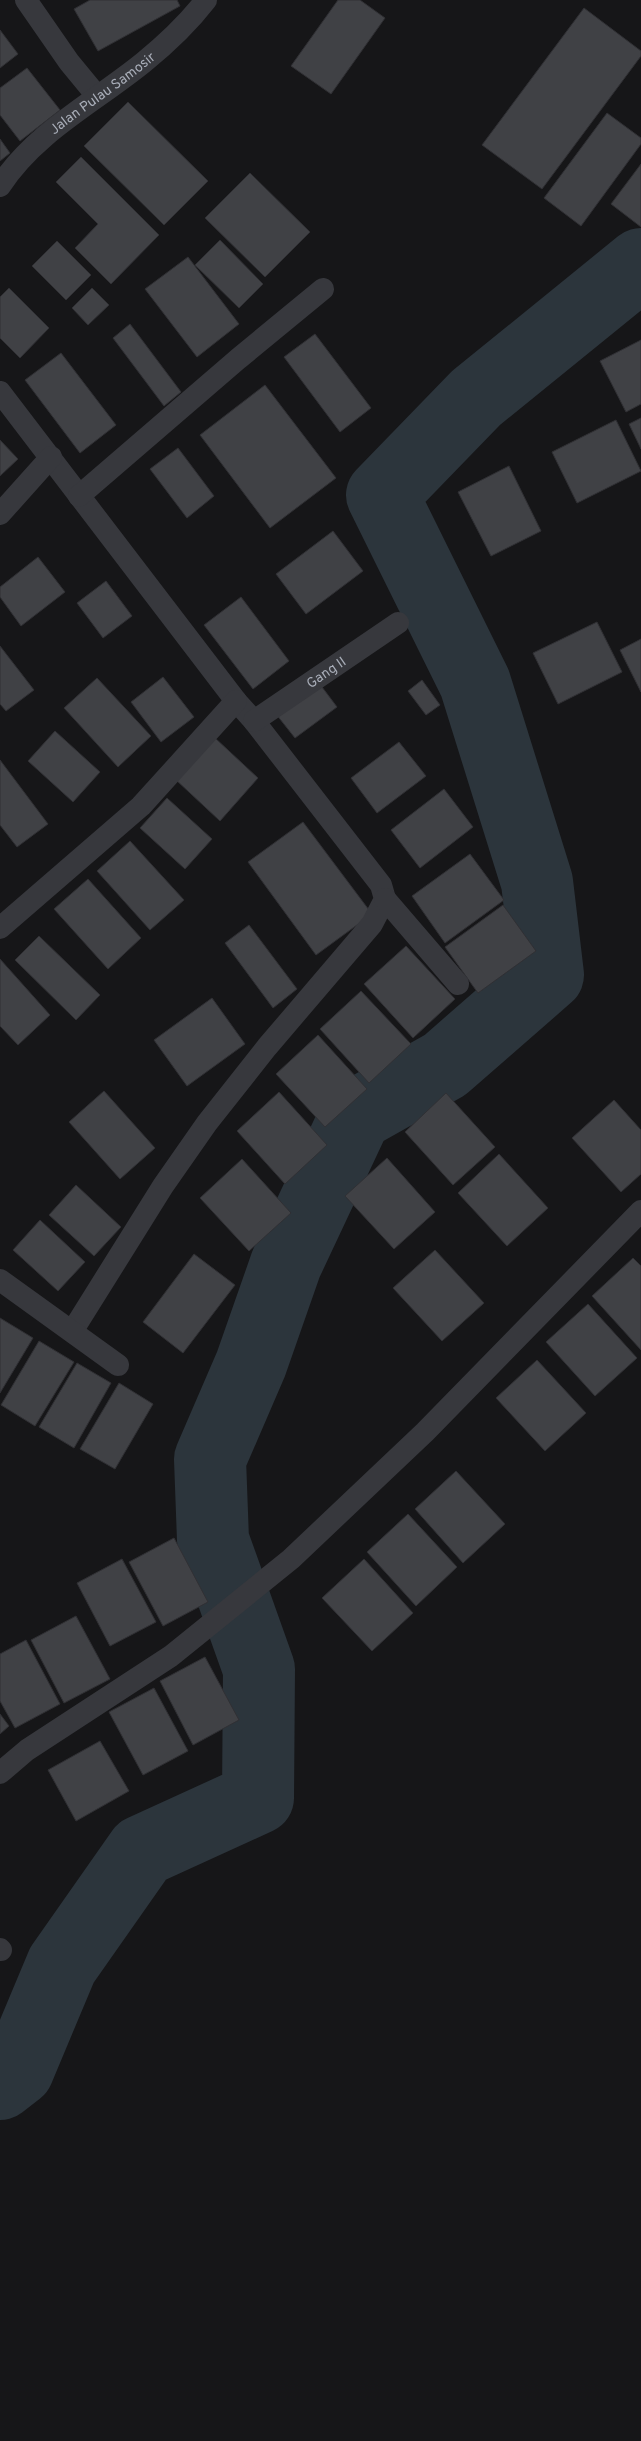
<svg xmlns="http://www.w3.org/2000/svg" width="641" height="2441" font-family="Overpass,sans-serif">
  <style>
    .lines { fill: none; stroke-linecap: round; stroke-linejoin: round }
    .river { stroke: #2c353c; stroke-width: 72 }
    .building { fill: #404145; stroke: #303034 }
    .minor { stroke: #37383d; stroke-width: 22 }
    .labels { text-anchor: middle; stroke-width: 3; stroke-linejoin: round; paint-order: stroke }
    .street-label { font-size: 14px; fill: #a8adb8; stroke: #111113 }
  </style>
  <rect width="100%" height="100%" fill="#161618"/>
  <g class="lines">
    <path class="river" d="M 0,2084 L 18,2070 L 62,1965 L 142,1851 L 258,1798 L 259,1669 L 213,1540 L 210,1459 L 251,1364 L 286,1264 L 356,1115 L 445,1065 L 548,975 L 537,882 L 475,683 L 382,495 L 476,398 L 641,264"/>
  </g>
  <path class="building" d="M 90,0 L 177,0 L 180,6 L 98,51 L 74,9 Z
    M 338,0 L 360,0 L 385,18 L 331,94 L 291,66 Z
    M 584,8 L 641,51 L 641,56 L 542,189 L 482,145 Z
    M 0,30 L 18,54 L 0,68 Z
    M 27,68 L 60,110 L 20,141 L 0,115 L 0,88 Z
    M 128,102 L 208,181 L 164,225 L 84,146 Z
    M 607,113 L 641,138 L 641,144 L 581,226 L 544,198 Z
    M 0,139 L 10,153 L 0,161 Z
    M 81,157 L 159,235 L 111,284 L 75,248 L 98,224 L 56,182 Z
    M 641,164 L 641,227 L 611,204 Z
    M 250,173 L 310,232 L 265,277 L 205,218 Z
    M 220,240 L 263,284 L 239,308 L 195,265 Z
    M 57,241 L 91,275 L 66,300 L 32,266 Z
    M 188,257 L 239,324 L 197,357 L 145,289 Z
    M 9,288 L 49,328 L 20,358 L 0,338 L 0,297 Z
    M 92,288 L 109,305 L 88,325 L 72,308 Z
    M 130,324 L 181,392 L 164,406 L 113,338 Z
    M 315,334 L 371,408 L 340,432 L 284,357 Z
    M 641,340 L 641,404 L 626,412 L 600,361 Z
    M 61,353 L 116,425 L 80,453 L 25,380 Z
    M 265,385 L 336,478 L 270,528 L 200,435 Z
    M 641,418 L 641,449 L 629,424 Z
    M 616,420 L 641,471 L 577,503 L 552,452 Z
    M 0,440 L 18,459 L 0,476 Z
    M 178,448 L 214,496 L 187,518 L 150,469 Z
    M 509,466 L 541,531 L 491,556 L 458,492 Z
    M 333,531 L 363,571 L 306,614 L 276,574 Z
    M 38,557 L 65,592 L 21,626 L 0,597 L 0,587 Z
    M 106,581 L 132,616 L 103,638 L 77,603 Z
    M 241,597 L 289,661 L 253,689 L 204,625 Z
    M 597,622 L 622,672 L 558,704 L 533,653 Z
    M 641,639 L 641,692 L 620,650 Z
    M 0,646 L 34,690 L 6,711 L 0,704 Z
    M 163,677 L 194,717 L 161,742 L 131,702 Z
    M 97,678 L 151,736 L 118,767 L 64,708 Z
    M 422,680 L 440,705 L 426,715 L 408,691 Z
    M 319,683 L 337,707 L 295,738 L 276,714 Z
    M 55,731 L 100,772 L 73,802 L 28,761 Z
    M 214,737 L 258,778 L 220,821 L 175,779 Z
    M 399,742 L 426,776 L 377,813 L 351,778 Z
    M 0,760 L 48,824 L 17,847 L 0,825 Z
    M 444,789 L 473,827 L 420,868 L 391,830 Z
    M 167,798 L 212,839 L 185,869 L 140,828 Z
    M 303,822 L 372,914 L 316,955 L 248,862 Z
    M 130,841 L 184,900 L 150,930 L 97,871 Z
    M 470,854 L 504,900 L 445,943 L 412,896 Z
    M 88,879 L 141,938 L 108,969 L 54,909 Z
    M 503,905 L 536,951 L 478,993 L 445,947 Z
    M 249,925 L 297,989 L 273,1008 L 225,943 Z
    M 39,936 L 100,995 L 76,1020 L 15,960 Z
    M 406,946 L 455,999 L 413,1038 L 364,984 Z
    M 0,959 L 50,1015 L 18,1045 L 0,1026 Z
    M 361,991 L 411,1044 L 369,1083 L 320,1029 Z
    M 212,998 L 245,1044 L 187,1086 L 154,1040 Z
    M 318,1035 L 367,1089 L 325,1127 L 276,1074 Z
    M 104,1091 L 155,1148 L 120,1179 L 69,1122 Z
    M 279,1092 L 327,1145 L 285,1184 L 237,1131 Z
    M 446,1093 L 495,1147 L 453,1185 L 405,1132 Z
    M 614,1100 L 641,1130 L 641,1174 L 621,1192 L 572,1138 Z
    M 499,1154 L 548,1208 L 507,1246 L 458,1193 Z
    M 387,1158 L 435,1212 L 394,1249 L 345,1196 Z
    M 242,1159 L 291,1213 L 249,1251 L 200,1198 Z
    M 76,1185 L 121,1227 L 94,1256 L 49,1215 Z
    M 40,1220 L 85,1262 L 58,1291 L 13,1250 Z
    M 435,1250 L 484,1303 L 442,1341 L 393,1288 Z
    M 194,1254 L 235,1285 L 183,1353 L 143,1322 Z
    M 633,1258 L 641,1266 L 641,1350 L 592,1296 Z
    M 588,1304 L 637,1358 L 595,1396 L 546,1342 Z
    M 0,1318 L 33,1338 L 0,1393 Z
    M 39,1341 L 74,1362 L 35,1426 L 1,1405 Z
    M 537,1360 L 586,1413 L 545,1451 L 496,1398 Z
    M 77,1363 L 111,1383 L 74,1448 L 39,1427 Z
    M 119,1383 L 153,1404 L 115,1469 L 80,1449 Z
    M 456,1471 L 505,1524 L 463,1563 L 415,1509 Z
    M 408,1514 L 457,1567 L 416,1606 L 367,1552 Z
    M 174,1538 L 208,1602 L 163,1626 L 129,1562 Z
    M 122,1559 L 156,1622 L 110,1646 L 77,1583 Z
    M 364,1559 L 413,1613 L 372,1651 L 322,1598 Z
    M 76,1616 L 110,1679 L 64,1703 L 31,1640 Z
    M 26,1640 L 60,1704 L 15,1728 L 0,1701 L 0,1654 Z
    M 205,1657 L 239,1720 L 193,1745 L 160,1681 Z
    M 154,1688 L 188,1751 L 143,1775 L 109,1712 Z
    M 0,1714 L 9,1726 L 0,1734 Z
    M 100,1741 L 129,1791 L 76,1821 L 48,1770 Z"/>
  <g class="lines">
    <g class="minor">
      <path d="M 26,0 L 69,62 L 97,96"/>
      <path id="s1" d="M 0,186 C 35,132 95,102 144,62 C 166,44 189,22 206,0"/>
      <path d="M 0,392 L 236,701 L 254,721 L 381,885 L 385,899 L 372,924 L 267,1047 L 207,1123 L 163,1186 L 73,1330"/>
      <path d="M 79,496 L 238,359 L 323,289"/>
      <path d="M 0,514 L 51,457"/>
      <path id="s2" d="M 254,721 L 398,623"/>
      <path d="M 385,899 L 458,984"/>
      <path d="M 0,928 L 141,806 L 236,701"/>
      <path d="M 0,1280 L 118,1365"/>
      <path d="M 0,1773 L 27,1750 L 171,1656 L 291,1559 L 425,1432 L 641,1211"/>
      <path d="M 0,1949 L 1,1950"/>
    </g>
  </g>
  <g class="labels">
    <g class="street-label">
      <text dy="5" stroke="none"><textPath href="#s1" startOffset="139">Jalan Pulau Samosir</textPath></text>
      <text dy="5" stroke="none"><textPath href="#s2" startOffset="87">Gang II</textPath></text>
    </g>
  </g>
</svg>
